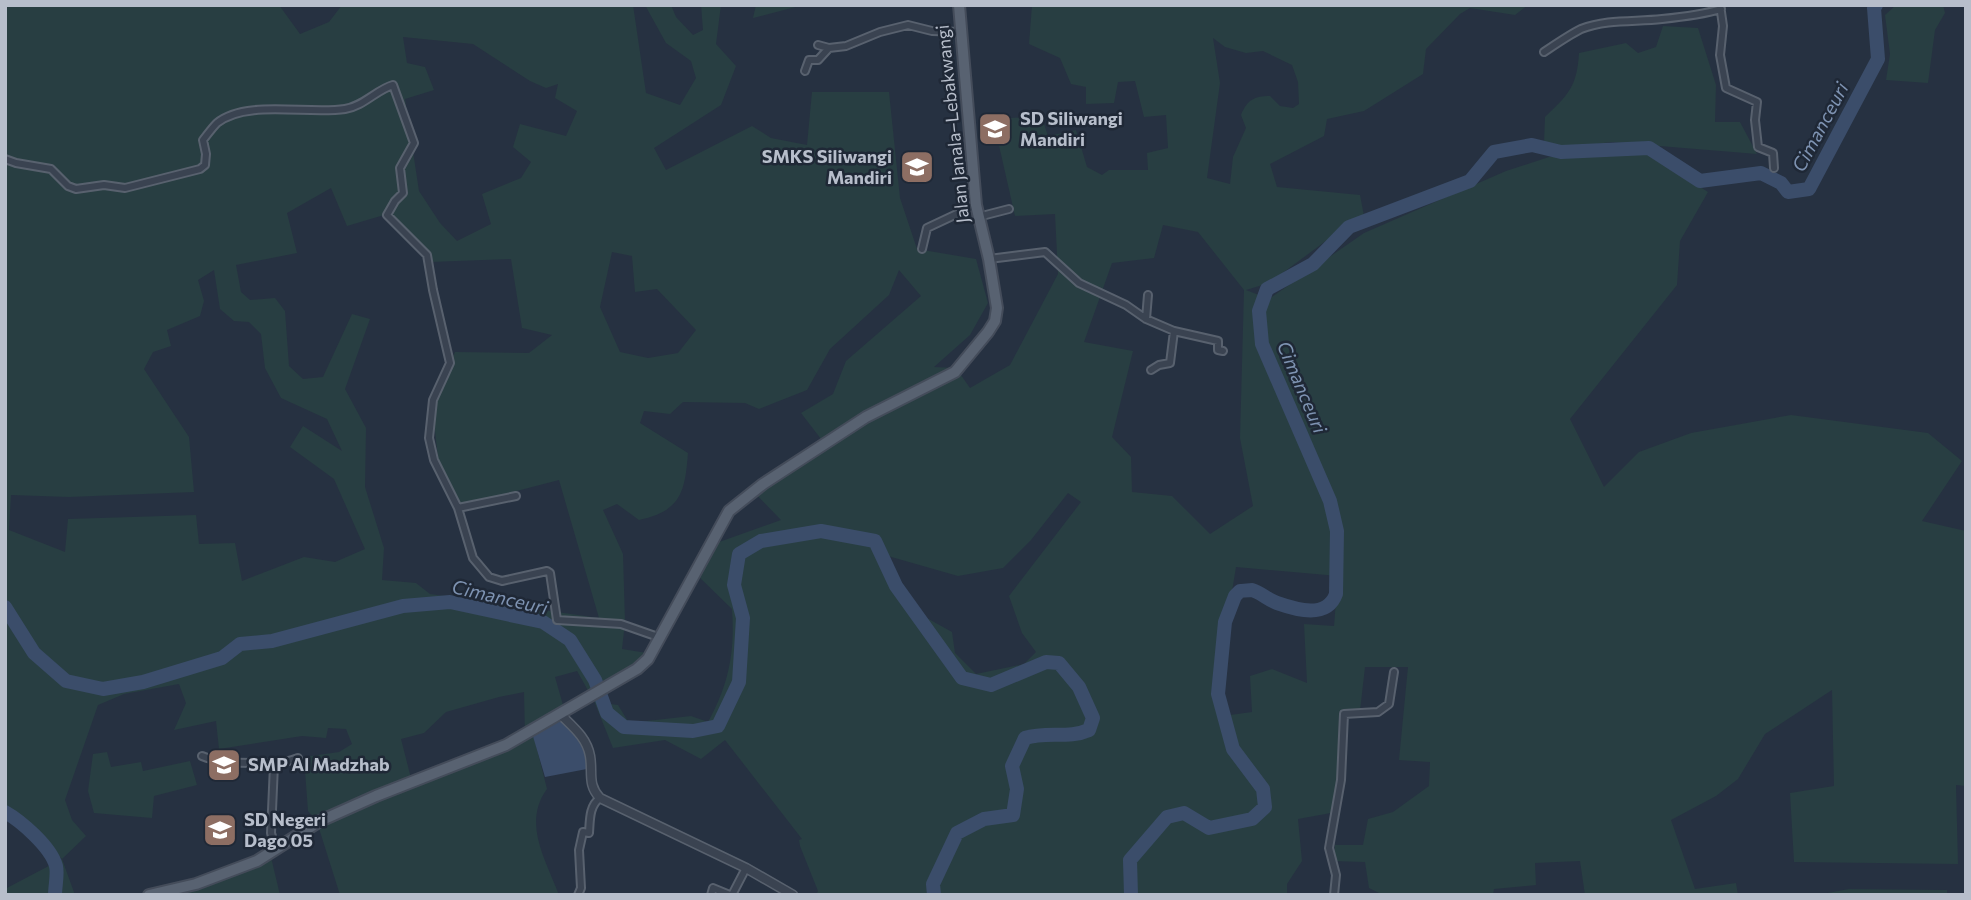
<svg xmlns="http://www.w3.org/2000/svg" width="1971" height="900" font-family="Commissioner,sans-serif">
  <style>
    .green { fill: #283e42; fill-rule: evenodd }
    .water { fill: #3b4d6a }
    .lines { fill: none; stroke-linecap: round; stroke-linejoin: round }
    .river { stroke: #3b4d6a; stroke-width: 14 }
    .minor-casing { stroke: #58616e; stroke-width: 10 }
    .tertiary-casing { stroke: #58616e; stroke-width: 11 }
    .primary-casing { stroke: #444c5a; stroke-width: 14 }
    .minor { stroke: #3a4351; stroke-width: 6 }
    .tertiary { stroke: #3a4351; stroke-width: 8 }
    .primary { stroke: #586271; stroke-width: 10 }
    .labels { text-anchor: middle; stroke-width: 5; stroke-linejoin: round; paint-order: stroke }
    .poi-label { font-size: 18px; font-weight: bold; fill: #b7becb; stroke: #1f2836; text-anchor: start }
    .street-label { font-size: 18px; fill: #b7becb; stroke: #1f2836 }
    .water-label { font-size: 19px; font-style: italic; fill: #7e93b2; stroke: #1f2836 }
  </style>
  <rect width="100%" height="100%" fill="#263141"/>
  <path class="green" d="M 5,5 L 279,5 L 300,34 L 329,22 L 342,5 L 633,5 L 646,93 L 680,105 L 696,78 L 691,61 L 666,43 L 645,5 L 671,5 L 676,17 L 693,35 L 703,30 L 701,5 L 721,5 L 716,44 L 736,66 L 721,105 L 654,148 L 666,170 L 752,126 L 771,138 L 807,145 L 812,92 L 889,92 L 900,198 L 917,249 L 976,259 L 988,303 L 970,335 L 934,367 L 956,368 L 970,388 L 1010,365 L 1058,274 L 1055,214 L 1015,216 L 993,119 L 1028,117 L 1040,112 L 1048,136 L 1076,130 L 1087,167 L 1102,175 L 1109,170 L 1148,170 L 1147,153 L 1168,148 L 1166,115 L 1144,117 L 1135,81 L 1118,82 L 1114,103 L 1086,104 L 1086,87 L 1071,84 L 1060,58 L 1029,44 L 1032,5 L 1528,5 L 1515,15 L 1470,8 L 1460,14 L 1426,49 L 1423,74 L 1364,111 L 1327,119 L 1324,136 L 1270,164 L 1277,187 L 1360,195 L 1365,221 L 1342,229 L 1269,283 L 1246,290 L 1269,299 L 1364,233 L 1506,171 L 1549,157 L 1649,154 L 1708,192 L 1680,241 L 1677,285 L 1570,419 L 1604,487 L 1639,452 L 1691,433 L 1791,415 L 1928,433 L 1962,461 L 1922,521 L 1966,531 L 1966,786 L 1956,785 L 1958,864 L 1794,862 L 1790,793 L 1834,786 L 1832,690 L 1765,734 L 1738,779 L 1716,796 L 1671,820 L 1695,889 L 1736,883 L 1738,895 L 1585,895 L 1580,861 L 1535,863 L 1536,885 L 1494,889 L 1493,895 L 1383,895 L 1369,888 L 1365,862 L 1334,861 L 1335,845 L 1363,845 L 1368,819 L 1393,812 L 1429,786 L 1430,762 L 1399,760 L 1408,667 L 1365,667 L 1360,711 L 1339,712 L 1338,789 L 1331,813 L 1298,819 L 1302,861 L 1287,884 L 1287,895 L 816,895 L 818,891 L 800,846 L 799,840 L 802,839 L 725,740 L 701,759 L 665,740 L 613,748 L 594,701 L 577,671 L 555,677 L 565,712 L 533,733 L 547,789 C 522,823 546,860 559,895 L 340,895 L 317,822 L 308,811 L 304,757 L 339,752 L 352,744 L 346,729 L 328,728 L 326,738 L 302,736 L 219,749 L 216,721 L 174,730 L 186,703 L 179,684 L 124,694 L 98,705 L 65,800 L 72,820 L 86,836 L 62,859 L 75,895 L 5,895 L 5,889 L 62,859 L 21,820 L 5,811 ZM 403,37 L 473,44 L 530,81 L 546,88 L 558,84 L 555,98 L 577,111 L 566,136 L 520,124 L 513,147 L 531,162 L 521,178 L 482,194 L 491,224 L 457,241 L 440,223 L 419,191 L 405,99 L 434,90 L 425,67 L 407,63 ZM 1213,38 L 1225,47 L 1246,53 L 1263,51 L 1292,65 L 1298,82 L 1299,104 L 1293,108 L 1280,106 L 1270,96 C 1254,96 1247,100 1241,115 L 1246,128 L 1233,157 L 1230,184 L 1207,178 L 1220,83 ZM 331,188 L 347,226 L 384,215 L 430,262 L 511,259 L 522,328 L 552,335 L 529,353 L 455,352 L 432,403 L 439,468 L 455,507 L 559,480 L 599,618 L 430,594 L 416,583 L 382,580 L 384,548 L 365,487 L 366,428 L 345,389 L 370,319 L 352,314 L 323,377 L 303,379 L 289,366 L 285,311 L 275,298 L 250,300 L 241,292 L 236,265 L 297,253 L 287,213 ZM 1163,225 L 1198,232 L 1244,290 L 1240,438 L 1253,506 L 1210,534 L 1172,496 L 1132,492 L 1131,457 L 1112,437 L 1133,351 L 1084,342 L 1112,263 L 1154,258 ZM 612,252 L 632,256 L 635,292 L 657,289 L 696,330 L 678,353 L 648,358 L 620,352 L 600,307 ZM 214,270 L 220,309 L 234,321 L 249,322 L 261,334 L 265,368 L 281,398 L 327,419 L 342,451 L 303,426 L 290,447 L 334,479 L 365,549 L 335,562 L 304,557 L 242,581 L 235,543 L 199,544 L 196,515 L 68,519 L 65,552 L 9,530 L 11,495 L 69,497 L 194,492 L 189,437 L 144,369 L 153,352 L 171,346 L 167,330 L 200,316 L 204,301 L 198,280 ZM 899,270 L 921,296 L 846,361 L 833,394 L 801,413 L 821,439 L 750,488 L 781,520 L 708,546 L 697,575 L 732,609 C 735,652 729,684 708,722 L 691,716 L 629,723 L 618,705 L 595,702 L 653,654 L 622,649 L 625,622 L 623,554 L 603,510 L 617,504 L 639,520 C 681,511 685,492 688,453 L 640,423 L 644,411 L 670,414 L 683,402 L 745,403 L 759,409 L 807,390 L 830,349 L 889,295 ZM 1068,493 L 1081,502 L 1009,596 L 1022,633 L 1036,652 L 1024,664 L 976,674 L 955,653 L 952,632 L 900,603 L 874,552 L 958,576 L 1003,568 L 1031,540 ZM 1236,567 L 1338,576 L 1334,626 L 1304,624 L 1307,683 L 1272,669 L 1250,676 L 1252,712 L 1230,715 L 1215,695 ZM 524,692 L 525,736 L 412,782 L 401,739 L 424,733 L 446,712 L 499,697 Z
    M 756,5 L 803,5 L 753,18 Z
    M 1896,5 L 1943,5 L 1945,13 L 1935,30 L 1928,83 L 1886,80 L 1890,54 L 1885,15 Z
    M 1663,26 L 1698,28 L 1716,85 L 1715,122 L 1740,122 L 1757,154 L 1611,142 L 1576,147 L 1544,143 L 1545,117 C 1568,95 1577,87 1579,53 L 1626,43 L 1638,53 L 1656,47 Z
    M 107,752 L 111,767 L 141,762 L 143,771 L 190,761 L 197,785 L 154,796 L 152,818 L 94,813 L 88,791 L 93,754 Z
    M 270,853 L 280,895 L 176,895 L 171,887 Z
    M 1849,889 L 1947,890 L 1947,895 L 1817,895 Z"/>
  <path class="water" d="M 559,718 L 580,731 L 592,768 L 545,777 L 532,733 Z"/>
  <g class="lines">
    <path class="river" d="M 5,607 L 34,653 L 66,681 L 103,689 L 143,682 L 222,658 L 240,644 L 272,641 L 403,606 L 450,602 L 543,622 L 570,640 L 595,680 L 607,713 L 624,727 L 693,731 L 718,726 L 739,682 L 743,618 L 734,585 L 739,554 L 761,541 L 821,531 L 875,541 L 896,586 L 962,678 L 991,685 L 1046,662 L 1059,663 L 1079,687 L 1093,718 L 1089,730 C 1069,739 1046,731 1025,738 L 1012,766 L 1017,789 L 1013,815 L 984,819 L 957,833 L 933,884 L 934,895
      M 5,812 C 21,821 51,847 56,866 C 58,874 55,886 55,895
      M 1131,895 L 1130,860 L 1167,817 L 1184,813 L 1209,828 L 1252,819 L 1265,807 L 1263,789 L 1233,749 L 1218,694 L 1225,622 L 1235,596 L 1240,591 C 1241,591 1250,590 1252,590 C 1260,592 1268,600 1277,603 C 1297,610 1327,619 1336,594 L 1337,531 L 1330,501 L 1262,344 L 1259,311 L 1267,289 L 1313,264 L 1349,227 L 1470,181 L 1494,152 L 1532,145 L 1561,152 L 1649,148 L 1700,181 L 1761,173 L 1781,183 L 1788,192 L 1809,189 L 1878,59 L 1874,8 L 1876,5"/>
    <g class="minor-casing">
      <path id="minor" d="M 1720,5 L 1723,26 L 1720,55 L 1726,88 L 1757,102 L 1755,120 L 1758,147 L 1773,153 L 1774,168
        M 818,45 L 829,48
        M 1544,52 C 1556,44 1569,35 1581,29 C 1607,19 1635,22 1662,19 C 1682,17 1701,15 1721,9
        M 805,71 L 809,60 L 818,60 L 829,48 L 846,46 L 880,32 L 908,25 L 932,31 L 961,32
        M 5,159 L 16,163 L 51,169 L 68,186 L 76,189 L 104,185 L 125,188 L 200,169 L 205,165 L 206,154 L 203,140 C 207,135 212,128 217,123 C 246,99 309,115 345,109 C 364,106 376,90 393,85 L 414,143 L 400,168 L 403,193 L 395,201 L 387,215 L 427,255 L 433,290 L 450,363 L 433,400 L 429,438 L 434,460 L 458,508 L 473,558 L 489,577 L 502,581 L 547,571 L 550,573 L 557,620 L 621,624 L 661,638
        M 978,217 L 1009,209
        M 922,249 L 927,228 L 976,205
        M 989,259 L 1045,252 L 1079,283 L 1126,305 L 1146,319 L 1174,331 L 1218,341 L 1218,350 L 1223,351
        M 1146,319 L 1148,295
        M 1151,370 L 1159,365 L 1170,363 L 1174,331
        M 458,508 L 516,496
        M 202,756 C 224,765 231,762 253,763 C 273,764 278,765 298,758
        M 274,765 L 271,833 L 276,850
        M 578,895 L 581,888 L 579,850 L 583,832 L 589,833 C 590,820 589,806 600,798
        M 711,895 L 713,888 L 730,895
        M 732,895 L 746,868
        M 1334,895 L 1336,875 L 1329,848 L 1341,780 L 1344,714 L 1378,712 L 1389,704 L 1394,672"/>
    </g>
    <g class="tertiary-casing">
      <path id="tertiary" d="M 561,715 C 573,727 587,738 590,756 C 593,773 587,784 600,798 L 746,868 L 793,895"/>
    </g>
    <g class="primary-casing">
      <path id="primary" d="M 149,895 L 196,884 L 257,861 L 320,821 L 376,796 L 506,745 L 637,669 L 648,659 L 729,511 L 763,484 L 866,417 L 955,372 L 988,332 L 995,321 L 997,308 L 989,259 L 976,205 L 959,5"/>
    </g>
    <use href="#minor" class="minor"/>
    <use href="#tertiary" class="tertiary"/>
    <use href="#primary" class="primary"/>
  </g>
  <defs>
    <g id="school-square" transform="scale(1.75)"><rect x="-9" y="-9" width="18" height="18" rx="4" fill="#8d6e63" stroke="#1f2836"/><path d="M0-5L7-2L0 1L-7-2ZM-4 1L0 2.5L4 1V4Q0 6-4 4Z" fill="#fff"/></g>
  </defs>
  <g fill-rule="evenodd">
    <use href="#school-square" x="995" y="129"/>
    <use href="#school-square" x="917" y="167"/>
    <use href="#school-square" x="224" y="765"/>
    <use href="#school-square" x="220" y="830"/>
  </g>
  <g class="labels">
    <g class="poi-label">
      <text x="1020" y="125">SD Siliwangi<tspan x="1020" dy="21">Mandiri</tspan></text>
      <text x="892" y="163" text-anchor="end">SMKS Siliwangi<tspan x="892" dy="21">Mandiri</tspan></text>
      <text x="248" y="771">SMP Al Madzhab</text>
      <text x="244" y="826">SD Negeri<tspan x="244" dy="21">Dago 05</tspan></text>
    </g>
    <g class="street-label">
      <text transform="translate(953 124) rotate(-96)" y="6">Jalan Janala–Lebakwangi</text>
    </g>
    <g class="water-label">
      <text transform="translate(1820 127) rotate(-62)" y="7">Cimanceuri</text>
      <text transform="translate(1302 387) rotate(67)" y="7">Cimanceuri</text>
      <text transform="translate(500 597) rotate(13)" y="7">Cimanceuri</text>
    </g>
  </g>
  <rect width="1971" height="900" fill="none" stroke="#b7becb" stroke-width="14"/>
</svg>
